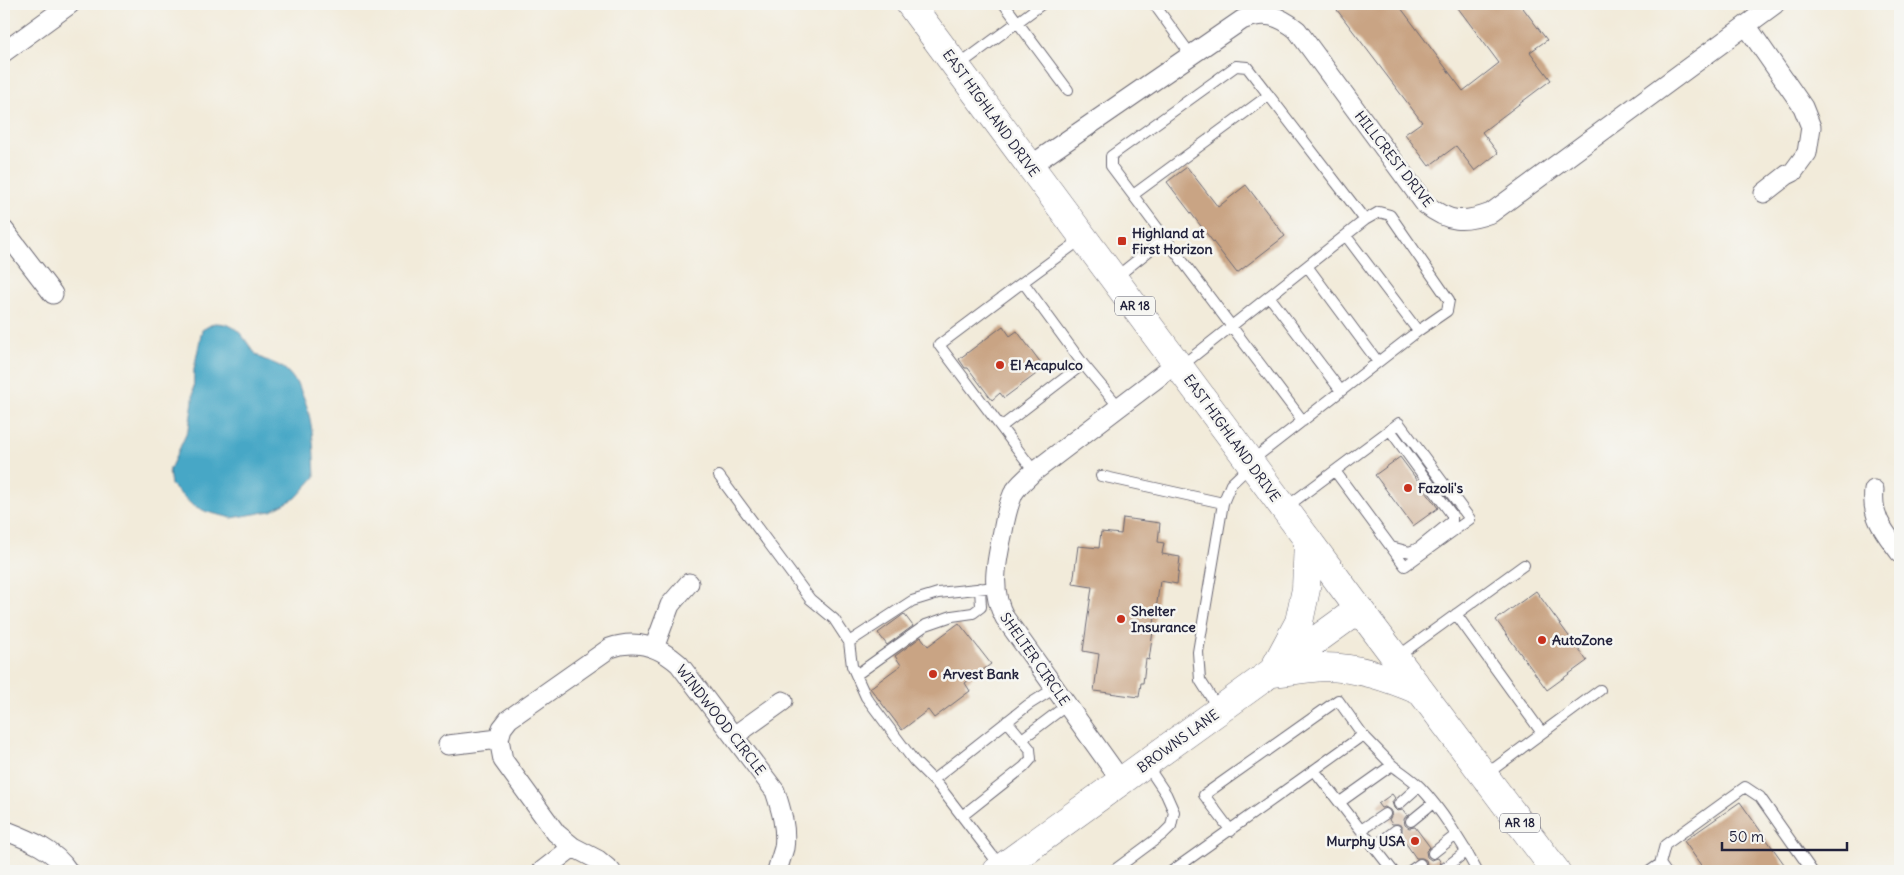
<svg xmlns="http://www.w3.org/2000/svg" width="1904" height="875" font-family="Delius,sans-serif">
  <style>
    .water { fill: #46a7c6; stroke: #346480 }
    .building { fill: #c9a484 }
    .lines { fill: none; stroke-linecap: round; stroke-linejoin: round }
    .lane-casing { stroke: #6b6873; stroke-width: 12 }
    .street-casing { stroke: #6b6873; stroke-width: 21 }
    .secondary-casing { stroke: #6b6873; stroke-width: 29 }
    .primary-casing { stroke: #6b6873; stroke-width: 29 }
    .lane { stroke: #fff; stroke-width: 10 }
    .street { stroke: #fff; stroke-width: 19 }
    .secondary { stroke: #fff; stroke-width: 28 }
    .primary { stroke: #fff; stroke-width: 28 }
    .poi-dot { fill: #c8321e; stroke: #f6f6f2; stroke-width: 2 }
    .labels { text-anchor: middle; stroke-width: 5; stroke-linejoin: round; paint-order: stroke }
    .shield { fill: #f6f6f2; stroke: #626272; stroke-width: 1 }
    .shield-label { font-size: 12px; font-weight: bold; fill: #22223b }
    .street-label { font-size: 14px; fill: #22223b; stroke: #f6f6f2 }
    .poi-label { font-size: 14px; font-weight: bold; fill: #22223b; stroke: #f6f6f2; text-anchor: start }
  </style>
  <rect width="100%" height="100%" fill="#f6f6f2"/>
  <filter id="ink" filterUnits="userSpaceOnUse"><feTurbulence type="fractalNoise" baseFrequency=".02" numOctaves="2"/><feDisplacementMap in="SourceGraphic" scale="10" xChannelSelector="R" yChannelSelector="G"/><feConvolveMatrix kernelMatrix="1 2 1 2 8 2 1 2 1" color-interpolation-filters="sRGB"/></filter>
  <filter id="wash" filterUnits="userSpaceOnUse"><feTurbulence type="fractalNoise" baseFrequency=".0096" numOctaves="4" result="noise"/><feDisplacementMap in="SourceGraphic" scale="20" xChannelSelector="R" yChannelSelector="G"/><feGaussianBlur stdDeviation="1.12" result="paint"/><feColorMatrix in="noise" values="0 0 0 0 0 0 0 0 0 0 0 0 0 0 0 0 0 1.4 0 .05"/><feComposite in="paint" operator="in"/></filter>
  <g filter="url(#wash)">
    <rect width="100%" height="100%" fill="#f2ebda"/>
    <path class="water" d="M 214,323 C 241,323 242,339 257,355 C 263,361 279,363 287,371 C 314,399 313,441 315,477 L 296,498 L 271,511 L 232,518 L 207,512 L 192,505 L 171,485 L 169,471 L 189,428 L 193,401 L 194,369 L 202,330 Z"/>
    <g id="blocks">
      <path class="building" d="M 1346,4 L 1398,4 L 1463,91 L 1499,63 L 1455,4 L 1520,4 L 1547,40 L 1530,52 L 1551,80 L 1482,132 L 1498,153 L 1475,171 L 1456,146 L 1429,166 L 1405,134 L 1422,122 L 1337,10 Z
        M 1187,167 L 1218,207 L 1246,185 L 1285,236 L 1237,273 L 1167,182 Z
        M 1003,326 L 1010,336 L 1017,331 L 1041,363 L 1036,367 L 1039,372 L 1004,398 L 1000,393 L 992,400 L 968,368 L 965,368 L 959,359 Z
        M 1400,457 L 1438,508 L 1413,526 L 1375,475 Z
        M 1123,518 L 1160,523 L 1158,542 L 1164,543 L 1162,554 L 1180,557 L 1177,584 L 1160,581 L 1149,660 L 1146,659 L 1143,683 L 1141,683 L 1139,697 L 1094,691 L 1099,654 L 1083,651 L 1092,587 L 1073,584 L 1078,546 L 1099,548 L 1101,532 L 1121,534 Z
        M 1536,591 L 1587,661 L 1547,690 L 1496,620 Z
        M 904,614 L 913,626 L 887,645 L 878,633 Z
        M 959,623 L 991,664 L 965,683 L 970,691 L 934,718 L 928,710 L 902,730 L 870,688 L 901,665 L 895,656 L 921,637 L 928,646 Z
        M 1392,794 L 1395,798 L 1392,802 L 1394,808 L 1397,811 L 1403,810 L 1407,815 L 1404,819 L 1405,825 L 1409,828 L 1415,827 L 1430,847 L 1426,851 L 1427,857 L 1431,860 L 1438,858 L 1441,863 L 1439,866 L 1439,871 L 1426,871 L 1424,869 L 1427,864 L 1426,860 L 1422,858 L 1416,858 L 1400,835 L 1402,832 L 1402,826 L 1398,824 L 1392,824 L 1389,820 L 1392,814 L 1390,810 L 1385,807 L 1381,808 L 1378,804 Z
        M 1740,802 L 1789,871 L 1705,871 L 1684,841 Z"/>
    </g>
  </g>
  <g filter="url(#ink)">
    <use href="#blocks" fill-opacity="0" stroke="#6b6873" stroke-width="1"/>
    <g class="lines">
      <g class="lane-casing">
        <path id="lane" d="M 1004,4 L 1068,90
          M 1154,4 L 1191,55
          M 958,66 L 1042,4
          M 1133,195 L 1269,95
          M 1346,236 L 1418,331 L 1447,311 L 1449,300 L 1390,215 L 1379,212 L 1365,220
          M 1083,238 L 1023,282 L 1083,364 L 1119,407
          M 1165,238 L 1303,421
          M 1307,266 L 1378,362
          M 1115,278 L 1165,238 L 1111,166 L 1111,156 L 1236,66 L 1247,67 L 1365,220 L 1180,367
          M 1023,282 L 939,345 L 1034,471
          M 1269,296 L 1341,391
          M 1001,427 L 1083,364
          M 1390,430 L 1452,515 L 1452,521 L 1420,547 L 1410,552 L 1391,547
          M 1251,461 L 1418,331
          M 719,476 L 810,599 L 834,619 L 849,642
          M 1101,476 L 1223,503
          M 1285,508 L 1399,423 L 1470,519 L 1405,566 L 1335,471
          M 996,587 L 938,593 L 912,601 L 849,642 L 852,666 L 866,697 L 914,761 L 939,786 L 1001,867
          M 1456,614 L 1542,733
          M 1397,657 L 1524,565
          M 856,675 L 926,625 L 952,616 L 973,613 L 981,607 L 980,588
          M 1219,710 L 1200,680 L 1198,652 L 1223,503 L 1231,484 L 1251,465
          M 1022,739 L 1067,705
          M 1392,765 C 1401,772 1412,779 1420,787 C 1441,809 1463,844 1477,871
          M 1314,770 L 1363,735
          M 1484,776 L 1600,690
          M 933,780 L 1028,705 L 1055,688
          M 1399,804 L 1419,786
          M 962,816 L 1024,767 L 1031,759 L 1030,749 L 1007,721
          M 1411,821 L 1433,803
          M 1361,830 L 1385,814
          M 1231,831 L 1204,795 L 1338,700 L 1363,735 L 1392,765 L 1340,802
          M 1374,847 L 1396,830
          M 1433,853 L 1456,835
          M 1660,864 L 1665,845 L 1745,787 L 1760,797 L 1812,871
          M 1445,868 L 1467,851
          M 1113,871 L 1163,834 L 1171,826 L 1174,812 L 1166,794 L 1146,764
          M 1172,871 L 1314,770 L 1393,871
          M 1410,871 L 1420,864
          M 1650,871 L 1660,864 L 1665,871"/>
      </g>
      <g class="street-casing">
        <path id="street" d="M 1746,25 L 1803,107 L 1811,127 L 1807,153 L 1793,172 L 1787,175 L 1764,193
          M 4,52 L 70,4
          M 1030,166 L 1242,20 C 1264,11 1279,15 1297,30 L 1425,204 C 1449,223 1464,223 1491,213 L 1775,4
          M 4,230 L 53,294
          M 1874,490 C 1871,518 1885,532 1900,553
          M 654,648 L 670,605 L 689,583
          M 734,736 L 783,701
          M 448,745 L 499,739
          M 1122,782 L 1005,618 C 989,590 997,560 1003,531 C 1005,519 1008,506 1013,494 C 1017,486 1025,480 1031,474 L 1177,363
          M 4,830 C 27,839 54,849 68,871
          M 542,871 L 573,847
          M 611,871 L 598,860 L 573,847 L 556,833 L 503,760 L 499,739 L 502,728 L 509,719 L 610,648 C 635,639 659,646 679,664 L 775,791 C 781,809 787,829 784,848 C 782,855 779,864 777,871"/>
      </g>
      <g class="secondary-casing">
        <path id="secondary" d="M 1275,667 L 1299,622 L 1306,589 L 1308,540
          M 1273,673 C 1290,671 1307,668 1324,667 C 1358,667 1389,678 1420,691
          M 997,871 L 1359,609"/>
      </g>
      <g class="primary-casing">
        <path id="primary" d="M 910,4 L 1359,609 L 1556,871"/>
      </g>
      <use href="#lane" class="lane"/>
      <use href="#street" class="street"/>
      <use href="#secondary" class="secondary"/>
      <use href="#primary" class="primary"/>
    </g>
  </g>
  <g class="poi-dot">
    <rect x="1117" y="236" width="10" height="10" rx="2.5"/>
    <circle cx="1000" cy="365" r="5"/>
    <circle cx="1408" cy="488" r="5"/>
    <circle cx="1121" cy="619" r="5"/>
    <circle cx="1542" cy="640" r="5"/>
    <circle cx="933" cy="674" r="5"/>
    <circle cx="1415" cy="841" r="5"/>
  </g>
  <g class="labels">
    <g class="shield">
      <rect x="1115" y="296.5" width="40" height="19" rx="4"/>
      <rect x="1500" y="813.5" width="40" height="19" rx="4"/>
    </g>
    <g class="shield-label">
      <text x="1135" y="310">AR 18</text>
      <text x="1520" y="827">AR 18</text>
    </g>
    <g class="street-label">
      <text transform="translate(991 113) rotate(54)" y="5">EAST HIGHLAND DRIVE</text>
      <text transform="translate(1394 159) rotate(52)" y="5">HILLCREST DRIVE</text>
      <text transform="translate(1232 438) rotate(54)" y="5">EAST HIGHLAND DRIVE</text>
      <text transform="translate(1035 659) rotate(55)" y="5">SHELTER CIRCLE</text>
      <text transform="translate(721 720) rotate(52)" y="5">WINDWOOD CIRCLE</text>
      <text transform="translate(1178 741) rotate(-36)" y="5">BROWNS LANE</text>
    </g>
    <g class="poi-label">
      <text x="1132" y="238">Highland at<tspan x="1132" dy="16">First Horizon</tspan></text>
      <text x="1010" y="370">El Acapulco</text>
      <text x="1418" y="493">Fazoli's</text>
      <text x="1131" y="616">Shelter<tspan x="1131" dy="16">Insurance</tspan></text>
      <text x="1552" y="645">AutoZone</text>
      <text x="943" y="679">Arvest Bank</text>
      <text x="1405" y="846" text-anchor="end">Murphy USA</text>
    </g>
  </g>
  <rect width="1904" height="875" fill="none" stroke="#f6f6f2" stroke-width="20"/>
  <path d="M1722 842v8h125v-8" fill="none" stroke="#22223b" stroke-width="2.5"/>
  <text x="1729" y="842" font-size="15" fill="#22223b" stroke="#f6f6f2" stroke-width="4" paint-order="stroke">50 m</text>
</svg>
